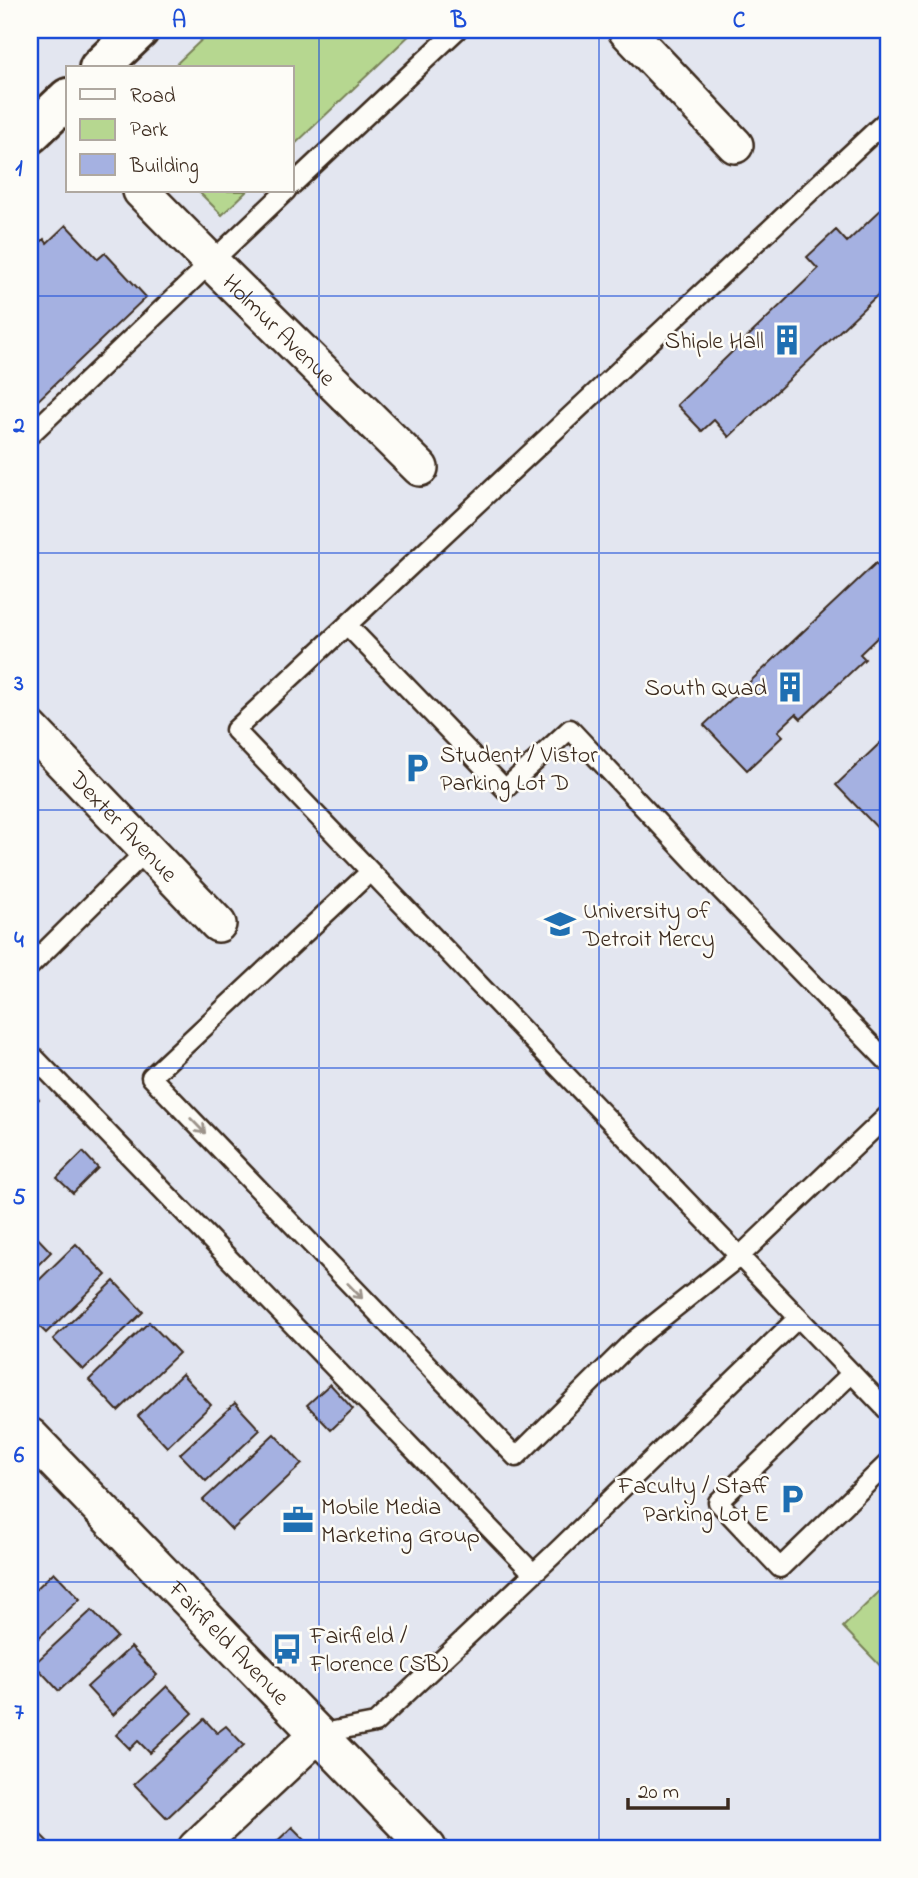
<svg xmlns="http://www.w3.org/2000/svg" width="918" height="1878" font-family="'Indie Flower',sans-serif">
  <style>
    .green { fill: #b6d790; stroke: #788057; stroke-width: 2 }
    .building { fill: #a5b1e1; stroke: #3b2a1e; stroke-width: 2 }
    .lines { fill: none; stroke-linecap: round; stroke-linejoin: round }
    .lane-casing { stroke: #3b2a1e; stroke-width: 23 }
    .street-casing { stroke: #3b2a1e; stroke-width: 40 }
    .secondary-casing { stroke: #3b2a1e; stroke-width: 44 }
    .lane { stroke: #fdfcf7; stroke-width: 18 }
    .street { stroke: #fdfcf7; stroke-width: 35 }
    .secondary { stroke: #fdfcf7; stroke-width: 38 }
    .oneway { stroke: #9c938a }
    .grid { fill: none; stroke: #1d4ed8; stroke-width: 2; stroke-opacity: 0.55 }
    .labels { text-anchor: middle; stroke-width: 5; stroke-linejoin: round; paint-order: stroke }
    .street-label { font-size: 24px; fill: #3b2a1e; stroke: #fdfcf7 }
    .poi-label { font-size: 24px; fill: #3b2a1e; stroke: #fdfcf7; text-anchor: start }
    .neatline { fill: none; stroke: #1d4ed8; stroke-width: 2.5 }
    .grid-label { font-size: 23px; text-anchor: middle; font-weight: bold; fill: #1d4ed8 }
  </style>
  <rect width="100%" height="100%" fill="#e3e6f0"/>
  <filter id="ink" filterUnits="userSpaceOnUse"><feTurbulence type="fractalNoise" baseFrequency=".0143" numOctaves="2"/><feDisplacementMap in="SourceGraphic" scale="14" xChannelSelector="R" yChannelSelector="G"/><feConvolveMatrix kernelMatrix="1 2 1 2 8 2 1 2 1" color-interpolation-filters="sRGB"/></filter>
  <g filter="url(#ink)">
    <path class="green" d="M 212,30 L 415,30 L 292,147 L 292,68 L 172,68 Z
      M 198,191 L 247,191 L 222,215 Z
      M 884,1587 L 888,1592 L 888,1674 L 843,1627 Z"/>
    <path class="building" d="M 888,203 L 888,285 L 729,437 L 714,420 L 702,431 L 677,405 L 818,269 L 807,257 L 836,230 L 847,242 Z
      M 66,225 L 98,259 L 105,253 L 146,297 L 30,408 L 30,252 L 44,239 L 47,243 Z
      M 876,563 L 888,577 L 888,637 L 885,640 L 880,635 L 860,654 L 865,659 L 801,719 L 796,714 L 778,731 L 783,736 L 747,770 L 704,725 Z
      M 880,743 L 888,752 L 888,839 L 836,785 Z
      M 30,1090 L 39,1099 L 30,1108 Z
      M 83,1152 L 98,1168 L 73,1193 L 57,1178 Z
      M 30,1230 L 51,1252 L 30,1273 Z
      M 76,1244 L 106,1275 L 46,1333 L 30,1317 L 30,1289 Z
      M 114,1281 L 143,1312 L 83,1370 L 53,1339 Z
      M 149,1322 L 179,1353 L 118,1411 L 89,1380 Z
      M 182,1374 L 211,1405 L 167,1447 L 138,1416 Z
      M 330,1384 L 353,1409 L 331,1430 L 307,1405 Z
      M 235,1403 L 260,1430 L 206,1481 L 180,1454 Z
      M 274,1434 L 302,1464 L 232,1530 L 203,1500 Z
      M 54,1572 L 80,1599 L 30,1646 L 30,1595 Z
      M 92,1610 L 117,1637 L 59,1691 L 34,1664 Z
      M 131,1647 L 157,1675 L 113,1715 L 87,1687 Z
      M 167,1686 L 193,1713 L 150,1753 L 138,1741 L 130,1749 L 116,1735 Z
      M 204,1719 L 217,1733 L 226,1726 L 244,1745 L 167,1818 L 134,1784 Z
      M 30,1824 L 52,1846 L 50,1848 L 30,1848 Z
      M 292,1827 L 313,1848 L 270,1848 Z"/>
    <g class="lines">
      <g class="lane-casing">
        <path id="lane" d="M 292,185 L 457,30
          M 30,435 L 286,191
          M 347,625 L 888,119
          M 370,872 L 151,1077 L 516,1457 L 633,1341 L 740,1256 L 888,1115
          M 30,966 L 147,850
          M 30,1053 L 533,1573
          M 888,1062 L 718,887 L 570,729 L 505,789 L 347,625 L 235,730 L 888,1411
          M 852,1373 L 718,1502 L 780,1568 L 888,1463
          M 318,1734 L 375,1723 L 552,1556 L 798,1318"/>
      </g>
      <g class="street-casing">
        <g id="street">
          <path d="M 626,30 L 735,145"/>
          <path id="s1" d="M 141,191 L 211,262 L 420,468"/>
          <path id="s2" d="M 30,728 L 218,924"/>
          <path id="s3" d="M 30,1436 L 428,1848"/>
          <path d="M 196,1848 L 318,1734"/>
        </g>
      </g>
      <g class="secondary-casing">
        <path id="secondary" d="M 99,68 L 139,30
          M 30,134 L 68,98"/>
      </g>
      <use href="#lane" class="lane"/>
      <use href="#street" class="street"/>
      <use href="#secondary" class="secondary"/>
    </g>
    <defs><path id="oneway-shaft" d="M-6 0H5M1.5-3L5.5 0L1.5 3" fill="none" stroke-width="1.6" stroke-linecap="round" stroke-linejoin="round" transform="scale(1.75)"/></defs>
    <g class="oneway">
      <use href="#oneway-shaft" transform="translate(198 1126) rotate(46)"/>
      <use href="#oneway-shaft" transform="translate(355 1291) rotate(46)"/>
    </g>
  </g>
  <path class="grid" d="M 319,30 L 319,1848M 599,30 L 599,1848M 30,296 L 888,296M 30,553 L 888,553M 30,810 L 888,810M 30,1068 L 888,1068M 30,1325 L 888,1325M 30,1582 L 888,1582"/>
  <defs>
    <g id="building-bare" transform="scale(2.415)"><path d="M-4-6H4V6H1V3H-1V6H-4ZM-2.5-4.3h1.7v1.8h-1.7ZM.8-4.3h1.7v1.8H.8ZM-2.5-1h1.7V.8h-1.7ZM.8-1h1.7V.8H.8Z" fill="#1f6fb2" stroke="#fdfcf7" stroke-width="2.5" paint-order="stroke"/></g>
    <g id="parking-bare" transform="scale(2.415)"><path d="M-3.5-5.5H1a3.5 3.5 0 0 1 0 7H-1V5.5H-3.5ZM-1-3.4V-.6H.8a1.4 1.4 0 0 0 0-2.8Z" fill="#1f6fb2" stroke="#fdfcf7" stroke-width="2.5" paint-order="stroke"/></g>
    <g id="university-bare" transform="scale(2.415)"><path d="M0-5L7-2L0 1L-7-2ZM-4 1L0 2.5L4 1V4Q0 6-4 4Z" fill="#1f6fb2" stroke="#fdfcf7" stroke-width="2.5" paint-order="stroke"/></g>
    <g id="office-bare" transform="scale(2.415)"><path d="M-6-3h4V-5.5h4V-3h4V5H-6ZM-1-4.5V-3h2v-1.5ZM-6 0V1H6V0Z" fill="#1f6fb2" stroke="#fdfcf7" stroke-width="2.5" paint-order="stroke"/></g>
    <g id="bus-bare" transform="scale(2.415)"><path d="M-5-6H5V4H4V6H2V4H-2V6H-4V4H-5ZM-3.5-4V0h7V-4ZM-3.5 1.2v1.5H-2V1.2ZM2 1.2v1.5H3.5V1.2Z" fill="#1f6fb2" stroke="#fdfcf7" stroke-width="2.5" paint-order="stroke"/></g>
  </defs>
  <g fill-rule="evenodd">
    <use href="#building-bare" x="787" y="340"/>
    <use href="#building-bare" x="790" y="687"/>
    <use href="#parking-bare" x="417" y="768"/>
    <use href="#university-bare" x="560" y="924"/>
    <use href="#parking-bare" x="792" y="1499"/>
    <use href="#office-bare" x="298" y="1520"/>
    <use href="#bus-bare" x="287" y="1649"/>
  </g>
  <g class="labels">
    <g class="street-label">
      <text dy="8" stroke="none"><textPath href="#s1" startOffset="196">Holmur Avenue</textPath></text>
      <text dy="8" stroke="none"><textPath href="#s2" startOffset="136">Dexter Avenue</textPath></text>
      <text dy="8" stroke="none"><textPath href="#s3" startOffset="287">Fairfield Avenue</textPath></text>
    </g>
    <g class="poi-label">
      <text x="764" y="348" text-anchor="end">Shiple Hall</text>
      <text x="767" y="695" text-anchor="end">South Quad</text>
      <text x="440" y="762">Student / Vistor<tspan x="440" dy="28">Parking Lot D</tspan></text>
      <text x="583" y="918">University of<tspan x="583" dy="28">Detroit Mercy</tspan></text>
      <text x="769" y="1493" text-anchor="end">Faculty / Staff<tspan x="769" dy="28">Parking Lot E</tspan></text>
      <text x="321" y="1514">Mobile Media<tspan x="321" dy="28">Marketing Group</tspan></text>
      <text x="310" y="1643">Fairfield /<tspan x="310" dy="28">Florence (SB)</tspan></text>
    </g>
  </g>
  <rect width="918" height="1878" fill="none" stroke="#fdfcf7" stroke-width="77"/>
  <rect x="66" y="66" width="228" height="126" fill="#fdfcf7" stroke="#afa8a0" stroke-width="2"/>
  <rect x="80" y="89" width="35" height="10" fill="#fdfcf7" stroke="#afa8a0" stroke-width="2"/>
  <text x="130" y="102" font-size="21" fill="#3b2a1e">Road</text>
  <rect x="80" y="119" width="35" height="21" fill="#b6d790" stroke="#afa8a0" stroke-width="2"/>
  <text x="130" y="136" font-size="21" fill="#3b2a1e">Park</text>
  <rect x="80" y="154" width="35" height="21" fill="#a5b1e1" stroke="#afa8a0" stroke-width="2"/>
  <text x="130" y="172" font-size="21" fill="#3b2a1e">Building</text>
  <path d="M628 1798v10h100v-10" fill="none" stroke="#3b2a1e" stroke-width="3.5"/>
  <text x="638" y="1798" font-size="21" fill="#3b2a1e" stroke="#fdfcf7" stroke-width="5" paint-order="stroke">20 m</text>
  <rect x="38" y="38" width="842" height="1802" class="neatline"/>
  <g class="grid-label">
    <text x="179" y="27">A</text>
    <text x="459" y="27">B</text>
    <text x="739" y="27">C</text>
    <text x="19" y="175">1</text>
    <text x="19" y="432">2</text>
    <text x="19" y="690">3</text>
    <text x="19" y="947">4</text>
    <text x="19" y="1204">5</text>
    <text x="19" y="1462">6</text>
    <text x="19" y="1719">7</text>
  </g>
</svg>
